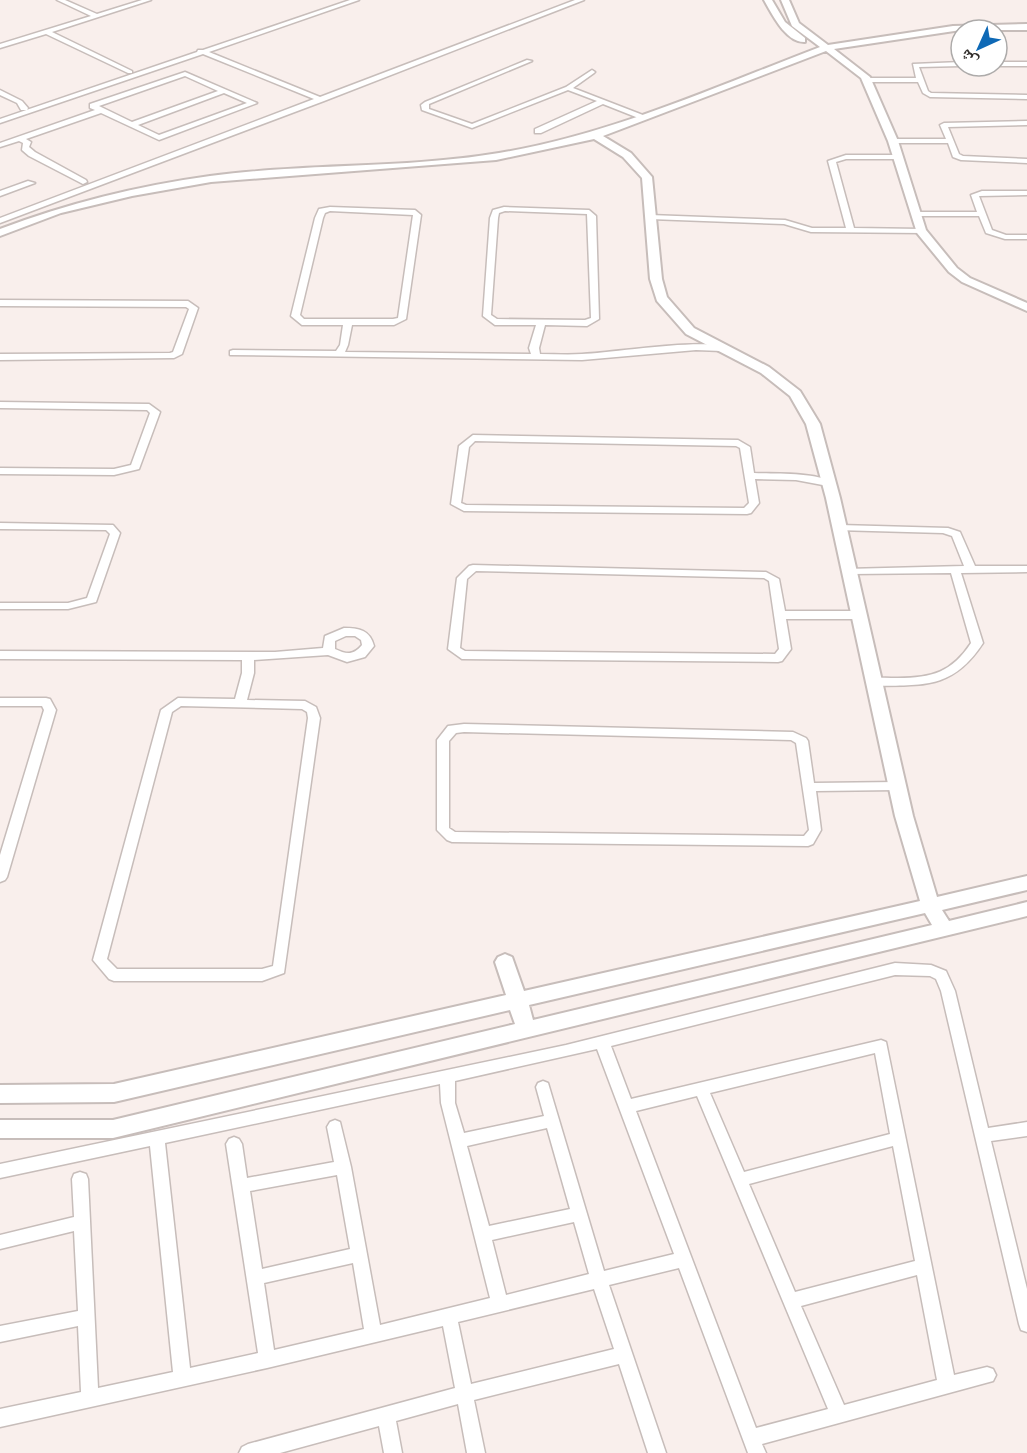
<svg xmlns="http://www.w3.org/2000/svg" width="1027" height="1453" font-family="'Archivo Narrow','Noto Naskh Arabic',sans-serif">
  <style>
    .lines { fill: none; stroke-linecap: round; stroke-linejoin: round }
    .street-casing { stroke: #c7bdba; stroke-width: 3 }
    .secondary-casing { stroke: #c7bdba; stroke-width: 4 }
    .street { fill: #fff; fill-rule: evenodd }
    .secondary { fill: #fff; fill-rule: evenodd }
  </style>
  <rect width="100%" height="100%" fill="#f9efec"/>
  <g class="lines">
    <g class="street-casing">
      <path id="street" d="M 57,0 L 65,0 L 97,14 L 142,0 L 151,0 L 52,32 L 132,71 L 132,73 L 128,73 L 46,34 L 0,48 L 0,44 L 91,16 Z
        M 350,0 L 359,0 L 209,52 L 320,97 L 575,0 L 584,0 L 324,101 L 0,223 L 0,218 L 314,99 L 203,54 L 0,123 L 0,119 L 197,52 L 198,50 L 203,50 Z
        M 527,60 L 532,61 L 429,104 L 429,109 L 472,124 L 566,87 L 592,70 L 595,72 L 594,73 L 573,88 L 648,117 L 641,119 L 603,104 L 541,133 L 535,133 L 535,129 L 597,101 L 568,90 L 472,128 L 422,110 L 421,105 L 425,102 Z
        M 961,62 L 961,66 L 919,67 L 928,91 L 931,93 L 1027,95 L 1027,99 L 930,97 L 923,93 L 918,82 L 866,82 L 863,80 L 866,78 L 916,78 L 913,64 Z
        M 997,62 L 1027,62 L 1027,66 L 997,66 Z
        M 185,72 L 257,103 L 159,140 L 101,113 L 26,139 L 31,142 L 29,147 L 35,152 L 86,180 L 87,182 L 83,184 L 29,156 L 22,150 L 23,143 L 19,141 L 0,147 L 0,143 L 95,110 L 90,108 L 90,104 ZM 185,76 L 218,91 L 132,122 L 99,106 ZM 224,93 L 247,103 L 159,135 L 138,125 Z
        M 0,90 L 22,101 L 28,108 L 27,110 L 21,110 L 17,103 L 0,95 Z
        M 1027,121 L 1027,125 L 948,127 L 959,154 L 963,156 L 1027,159 L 1027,163 L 961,160 L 953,157 L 948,143 L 893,143 L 889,141 L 893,139 L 946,139 L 940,125 L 944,123 Z
        M 846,155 L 898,155 L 902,157 L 898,159 L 846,159 L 836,162 L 854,228 L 921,229 L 925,231 L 924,233 L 811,232 L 784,224 L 650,219 L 646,217 L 650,215 L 785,220 L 812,228 L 846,228 L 828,161 Z
        M 28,181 L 35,183 L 0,196 L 0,191 Z
        M 982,191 L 1027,191 L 1027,195 L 979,196 L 992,230 L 1006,235 L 1027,235 L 1027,239 L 1005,239 L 986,233 L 979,216 L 918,216 L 914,214 L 918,212 L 977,212 L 971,195 Z
        M 330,207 L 415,210 L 421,215 L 406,319 L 394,325 L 352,325 L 348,345 L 345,352 L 531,354 L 529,348 L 536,325 L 495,325 L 483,316 L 490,218 L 493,210 L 504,207 L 589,210 L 596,216 L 599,319 L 587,326 L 545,325 L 539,348 L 540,354 C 554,354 568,355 582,354 C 609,353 710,337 727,348 L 722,351 L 696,350 L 582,360 L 230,355 L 230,351 L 233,350 L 336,351 L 340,345 L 343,325 L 302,325 L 291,316 L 315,218 L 319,209 ZM 330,211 L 413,215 L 398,318 L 393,319 L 304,319 L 300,315 L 323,218 L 325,213 ZM 505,211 L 587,214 L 591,318 L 585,320 L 497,319 L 491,315 L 498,218 L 499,213 Z
        M 0,300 L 188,301 L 198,308 L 182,354 L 174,358 L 0,360 L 0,354 L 170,353 L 173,352 L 189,309 L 186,307 L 0,306 Z
        M 0,402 L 149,404 L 160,412 L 139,469 L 114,475 L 0,474 L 0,468 L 114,469 L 131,465 L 150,413 L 147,410 L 0,408 Z
        M 473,435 L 738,440 L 750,447 L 754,473 C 774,474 818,472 833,483 L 828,486 L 796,480 L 755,479 L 759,503 L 751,513 L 747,514 L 464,511 L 451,504 L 459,446 ZM 475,441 L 736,446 L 740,448 L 749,503 L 744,508 L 466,505 L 461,503 L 469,447 Z
        M 0,523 L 113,525 L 120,533 L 96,602 L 68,609 L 0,609 L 0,603 L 68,603 L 87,598 L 110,534 L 106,530 L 0,529 Z
        M 840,525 L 948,528 L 960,532 L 975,566 L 1027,566 L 1027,572 L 961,573 L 983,643 C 953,689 924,685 874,686 L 870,685 L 868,682 L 870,679 C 879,677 889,678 898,678 C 932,678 952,672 971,643 L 951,573 L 850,574 L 845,571 L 846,569 L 964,566 L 952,536 L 943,533 L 836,530 L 835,528 Z
        M 473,565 L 766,572 L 779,579 L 785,611 L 859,611 L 865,615 L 859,619 L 786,619 L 791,649 L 782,661 L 778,662 L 462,659 L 448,649 L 457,578 L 469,566 ZM 476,571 L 764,578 L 769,581 L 779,649 L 775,654 L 465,651 L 460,648 L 467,579 Z
        M 344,628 C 359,628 370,630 374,646 L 365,657 L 347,662 L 328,655 L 254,660 L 254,673 L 247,700 L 305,701 L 316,707 L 320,718 L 284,973 L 262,981 L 114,981 L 109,979 L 93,960 L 161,710 L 178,698 L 235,699 L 242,673 L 242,660 L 0,659 L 0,651 L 275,652 L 323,648 L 325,636 ZM 346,636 L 355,636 L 361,640 L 362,645 C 353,656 346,654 335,649 L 335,641 ZM 181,706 L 302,709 L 307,712 L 308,718 L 273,966 L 262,969 L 117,969 L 107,959 L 172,712 Z
        M 0,698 L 46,698 L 50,699 L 56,710 L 7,877 L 5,880 L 0,882 L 0,855 L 44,710 L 42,706 L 0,706 Z
        M 464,724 L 793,732 L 806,738 L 808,741 L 814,783 L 897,782 L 903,786 L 897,790 L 816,791 L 821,830 L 813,844 L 808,846 L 452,842 L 447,840 L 437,830 L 437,740 L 448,726 ZM 464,732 L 791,740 L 796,743 L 809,830 L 804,836 L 455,832 L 449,828 L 449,741 L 456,733 Z
        M 895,963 L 931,965 L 946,971 L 955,991 L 988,1128 L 1027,1122 L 1027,1136 L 991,1141 L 1027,1289 L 1027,1332 L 1021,1330 L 1019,1324 L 941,991 L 936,979 L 930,976 L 895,975 L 611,1046 L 631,1099 L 881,1040 L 886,1042 L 954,1375 L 987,1367 L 993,1369 L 996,1375 L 993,1381 L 762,1444 L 766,1453 L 748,1453 L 679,1268 L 609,1285 L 666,1453 L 648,1453 L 619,1364 L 474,1400 L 485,1453 L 467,1453 L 458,1404 L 396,1421 L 402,1453 L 384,1453 L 379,1426 L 280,1453 L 239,1453 L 242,1447 L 248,1444 L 455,1388 L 443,1326 L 267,1368 L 0,1427 L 0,1409 L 81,1392 L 78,1326 L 0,1342 L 0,1326 L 78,1311 L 74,1231 L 0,1249 L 0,1235 L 74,1217 L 72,1179 L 74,1174 L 80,1172 L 86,1174 L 88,1179 L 98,1388 L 173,1372 L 150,1146 L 0,1178 L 0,1164 L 566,1045 ZM 597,1049 L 674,1254 L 604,1271 L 548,1083 L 543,1081 L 538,1083 L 536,1087 L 544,1116 L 464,1133 L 455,1103 L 455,1081 ZM 875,1053 L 890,1134 L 744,1172 L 710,1093 ZM 440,1084 L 441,1103 L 490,1298 L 380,1325 L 351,1167 L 340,1122 L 335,1120 L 330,1122 L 327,1127 L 334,1162 L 247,1178 L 242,1144 L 239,1139 L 234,1137 L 229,1139 L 226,1144 L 258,1353 L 190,1368 L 165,1143 ZM 697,1096 L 828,1409 L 756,1428 L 636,1111 ZM 547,1128 L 570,1209 L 489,1226 L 467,1146 ZM 893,1146 L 915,1261 L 795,1292 L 749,1184 ZM 337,1175 L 350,1249 L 262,1269 L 250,1191 ZM 574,1222 L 589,1274 L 506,1295 L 492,1240 ZM 353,1263 L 364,1329 L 274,1350 L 264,1283 ZM 917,1275 L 937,1380 L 844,1405 L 801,1306 ZM 594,1289 L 614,1349 L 471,1384 L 458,1322 Z"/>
    </g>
    <g class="secondary-casing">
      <path id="secondary" d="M 764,0 L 772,0 L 785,22 L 805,38 L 805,42 C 786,43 772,14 764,0 Z
        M 781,0 L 789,0 L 799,23 L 828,45 L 953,26 L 1027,24 L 1027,30 L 961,30 L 834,49 L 870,77 L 898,141 L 926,230 L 957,268 L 970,278 L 1027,303 L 1027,311 L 962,282 L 949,272 L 917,233 L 888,141 L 861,78 L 826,51 L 603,136 L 631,153 L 652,177 L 662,279 L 667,297 L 694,328 L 769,367 L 800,391 L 820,424 L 840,498 L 913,816 L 937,897 L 1027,876 L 1027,890 L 942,910 L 949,921 L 1027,902 L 1027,916 L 113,1138 L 0,1138 L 0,1120 L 113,1120 L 515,1024 L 510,1010 L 114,1102 L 0,1103 L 0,1085 L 114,1084 L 506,995 L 495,962 L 498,957 L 505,954 L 512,957 L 524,991 L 920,901 L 895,816 L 826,498 L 806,424 L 790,396 L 761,373 L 686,334 L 657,301 L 650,279 L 642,178 L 623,157 L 594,139 L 496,160 L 211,182 L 132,196 L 61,213 L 0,236 L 0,229 C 68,203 138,186 210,176 C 305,163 403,169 499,153 C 610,135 715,87 820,47 L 792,26 ZM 925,913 L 932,925 L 533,1020 L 529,1005 Z"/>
    </g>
    <use href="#street" class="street"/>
    <use href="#secondary" class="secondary"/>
  </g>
  <g transform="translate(979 48) rotate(225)"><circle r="28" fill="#ffffff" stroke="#adabaa" stroke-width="1.5"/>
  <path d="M0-4.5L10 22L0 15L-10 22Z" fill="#0e69b6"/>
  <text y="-9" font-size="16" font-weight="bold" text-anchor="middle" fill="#312d2b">ش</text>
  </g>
</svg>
